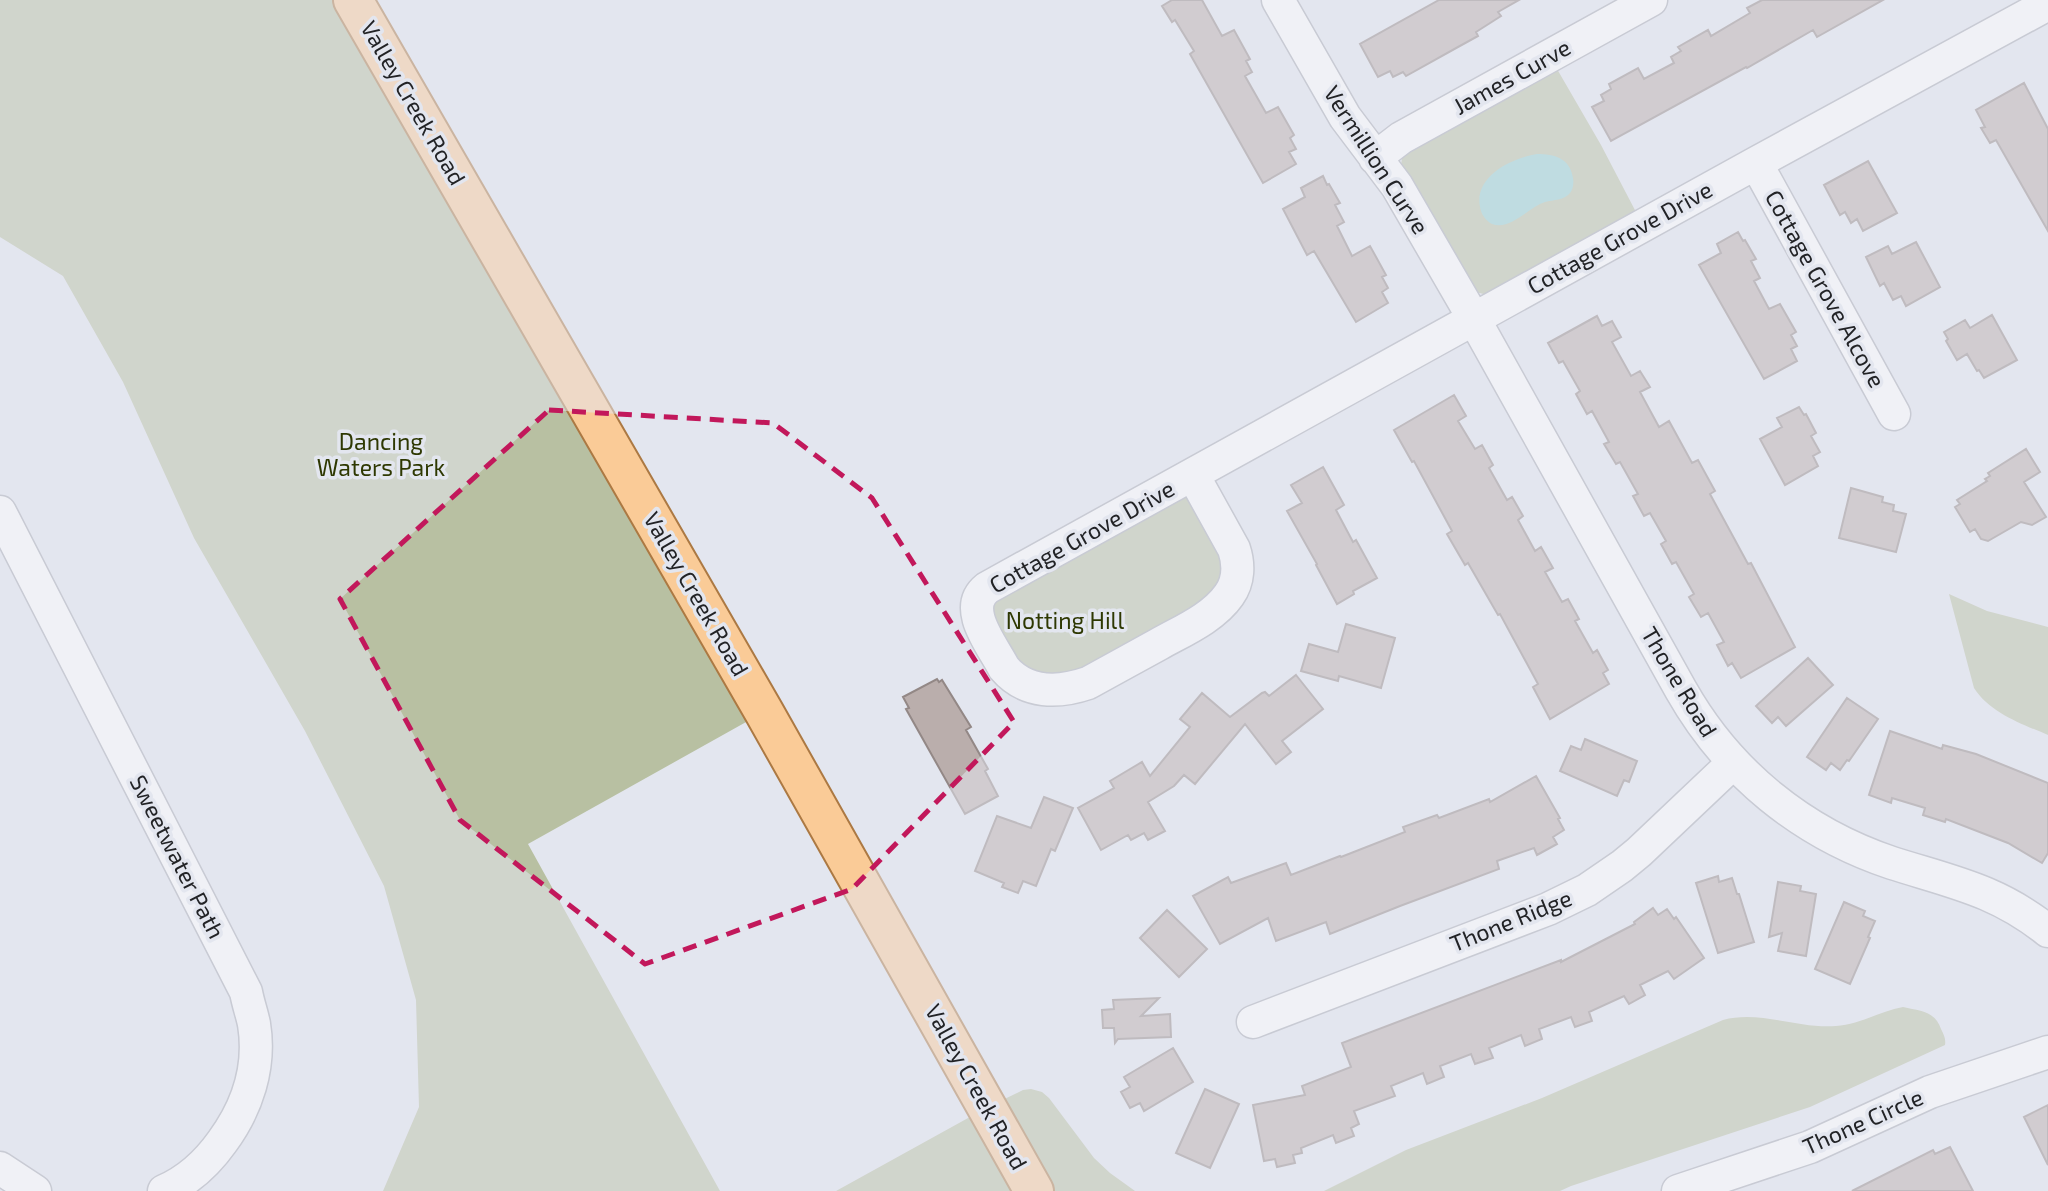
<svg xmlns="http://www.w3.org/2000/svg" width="2048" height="1191" font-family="'Exo 2',sans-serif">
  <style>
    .green { fill: #b8c0a2 }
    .water { fill: #93d1d1 }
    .building { fill: #baaeac; stroke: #938886; stroke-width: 2 }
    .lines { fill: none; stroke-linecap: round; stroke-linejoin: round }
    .minor-casing { stroke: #a7aab3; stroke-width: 35 }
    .major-casing { stroke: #ac7943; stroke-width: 42 }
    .minor { stroke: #fff; stroke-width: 32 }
    .major { stroke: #facb97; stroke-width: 38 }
    .marked { fill: none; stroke: #c2185b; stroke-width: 5; stroke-dasharray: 14 9; stroke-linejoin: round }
    .labels { text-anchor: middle; stroke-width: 7; stroke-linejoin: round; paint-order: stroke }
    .street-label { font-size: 23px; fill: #222326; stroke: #e3e6ef }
    .park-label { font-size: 23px; fill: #2e3802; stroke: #e3e6ef }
  </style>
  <rect width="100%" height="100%" fill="#e3e6ef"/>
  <path class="green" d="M 0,0 L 353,0 L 764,712 L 528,844 L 720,1191 L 383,1191 L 419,1107 L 416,1000 L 384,886 L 305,731 L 194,538 L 123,382 L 63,276 L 0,237 Z
    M 1557,69 L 1601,145 L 1637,214 L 1487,295 L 1476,292 L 1401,165 L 1402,158 L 1405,154 Z
    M 1193,475 L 1234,585 L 1088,683 L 1027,685 L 979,597 Z
    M 1949,594 L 1987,611 L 2048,627 L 2048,735 C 2022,724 1990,713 1974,688 Z
    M 1903,1007 C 1920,1011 1935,1011 1941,1029 C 1944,1035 1946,1039 1945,1045 L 1810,1107 L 1571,1186 L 1560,1191 L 1324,1191 L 1406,1150 L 1542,1098 L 1723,1020 C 1760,1010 1798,1029 1836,1026 C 1859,1025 1880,1011 1903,1007 Z
    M 1031,1089 L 1042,1092 L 1049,1098 L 1094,1158 L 1110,1173 L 1135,1191 L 836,1191 L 988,1107 L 1023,1090 Z"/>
  <path class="water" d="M 1537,154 C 1554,154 1570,158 1573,178 C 1574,183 1573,189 1570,193 C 1565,200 1553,200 1545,202 C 1529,207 1510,231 1492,224 C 1486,221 1481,214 1480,207 C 1474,176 1512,158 1537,154 Z"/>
  <path class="building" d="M 1172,0 L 1202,0 L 1222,36 L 1234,30 L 1250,59 L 1246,61 L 1252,72 L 1245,76 L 1266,113 L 1278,107 L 1294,135 L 1290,138 L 1296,149 L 1289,152 L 1296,164 L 1263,183 L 1190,54 L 1194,51 L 1175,20 L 1172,22 L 1162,6 Z
    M 1439,0 L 1519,0 L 1498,12 L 1501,16 L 1476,32 L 1478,36 L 1458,47 L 1406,76 L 1403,72 L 1393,77 L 1390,71 L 1378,77 L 1360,44 Z
    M 1762,0 L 1883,0 L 1817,37 L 1813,30 L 1747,68 L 1746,67 L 1611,141 L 1592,107 L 1604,101 L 1601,95 L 1611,89 L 1609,84 L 1638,68 L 1644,79 L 1674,63 L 1671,57 L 1681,51 L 1678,47 L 1708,30 L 1711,36 L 1750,13 L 1747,8 Z
    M 2024,83 L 2048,129 L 2048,231 L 1996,140 L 1990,143 L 1981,128 L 1985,127 L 1976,110 Z
    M 1868,161 L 1897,213 L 1863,231 L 1857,219 L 1851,223 L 1845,212 L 1840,215 L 1824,185 Z
    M 1323,176 L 1327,185 L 1329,184 L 1340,203 L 1335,205 L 1344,222 L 1337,226 L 1352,256 L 1370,246 L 1386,275 L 1382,277 L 1388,288 L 1382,292 L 1388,303 L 1356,322 L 1314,251 L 1307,255 L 1283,209 L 1305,197 L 1301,188 Z
    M 1738,232 L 1743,241 L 1745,240 L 1756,259 L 1751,261 L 1760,278 L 1754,281 L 1769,309 L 1780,304 L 1796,332 L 1791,335 L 1797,346 L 1791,349 L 1797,361 L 1764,379 L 1699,265 L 1721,253 L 1717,244 Z
    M 1916,242 L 1940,287 L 1906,306 L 1901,296 L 1893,300 L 1884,283 L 1880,286 L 1866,257 L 1888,246 L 1892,254 Z
    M 1992,315 L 2017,360 L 1984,378 L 1979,370 L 1977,371 L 1967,354 L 1957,360 L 1946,341 L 1948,339 L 1944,332 L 1965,320 L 1970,328 Z
    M 1597,316 L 1602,326 L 1612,321 L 1621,337 L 1612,342 L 1631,376 L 1640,371 L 1650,387 L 1640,392 L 1659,427 L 1669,421 L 1692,463 L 1698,460 L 1715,491 L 1710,494 L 1748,564 L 1751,563 L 1795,647 L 1741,678 L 1732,663 L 1728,666 L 1717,645 L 1724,642 L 1708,613 L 1701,617 L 1689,597 L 1694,594 L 1676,562 L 1672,564 L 1661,544 L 1666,541 L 1650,513 L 1644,516 L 1633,496 L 1638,494 L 1620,462 L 1616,464 L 1604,444 L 1609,442 L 1592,411 L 1587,414 L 1576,394 L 1580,391 L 1563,361 L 1559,363 L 1548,343 Z
    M 1454,395 L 1466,416 L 1458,421 L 1475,449 L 1482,445 L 1493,465 L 1489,468 L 1507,500 L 1512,497 L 1523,516 L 1518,520 L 1535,551 L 1541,547 L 1553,568 L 1545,572 L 1562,602 L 1568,599 L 1579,619 L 1575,621 L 1593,653 L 1597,650 L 1608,670 L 1603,673 L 1609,684 L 1550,719 L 1533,687 L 1538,684 L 1500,614 L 1498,615 L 1468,563 L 1465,565 L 1447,534 L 1452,531 L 1414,461 L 1412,462 L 1394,430 Z
    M 1799,407 L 1804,415 L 1806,414 L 1816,433 L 1811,436 L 1820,452 L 1813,456 L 1818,466 L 1785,485 L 1760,439 L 1782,427 L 1777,418 Z
    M 2026,449 L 2040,472 L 2024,482 L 2046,517 L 2032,525 L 2021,522 L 1988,541 L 1981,539 L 1975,529 L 1970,532 L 1955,507 L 1960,504 L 1957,500 L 1987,481 L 1985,479 L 1990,476 L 1988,473 Z
    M 1323,467 L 1344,505 L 1336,510 L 1353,542 L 1356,540 L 1377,578 L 1353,591 L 1354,594 L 1337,604 L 1316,565 L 1317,564 L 1287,511 L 1302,503 L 1291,485 Z
    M 1851,488 L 1883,497 L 1882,502 L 1894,505 L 1893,511 L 1906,514 L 1896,552 L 1839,538 Z
    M 1346,624 L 1395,638 L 1381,688 L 1339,676 L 1338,681 L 1301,671 L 1309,644 L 1338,652 Z
    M 1808,658 L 1833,685 L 1786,726 L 1778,717 L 1772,723 L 1756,706 Z
    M 1296,675 L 1323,709 L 1282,741 L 1291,752 L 1276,764 L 1245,724 L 1195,784 L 1184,775 L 1174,786 L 1148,802 L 1165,831 L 1148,840 L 1144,833 L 1131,840 L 1128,835 L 1101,850 L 1078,808 L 1114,788 L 1110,781 L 1142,762 L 1150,776 L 1190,727 L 1180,719 L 1202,693 L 1230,717 L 1262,693 L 1265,692 L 1269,696 Z
    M 937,679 L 939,682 L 942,680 L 971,727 L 966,730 L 988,769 L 985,771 L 998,796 L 965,814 L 906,709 L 909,708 L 903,697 Z
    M 1847,698 L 1878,719 L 1849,761 L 1847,760 L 1840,770 L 1831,763 L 1826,770 L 1807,757 Z
    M 1890,731 L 1942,749 L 1943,745 L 1976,754 L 2048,783 L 2048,853 L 2042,863 L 2008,843 L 1946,819 L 1945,822 L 1923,815 L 1925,808 L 1892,798 L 1891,803 L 1869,795 Z
    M 1585,739 L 1637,761 L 1629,782 L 1624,780 L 1617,796 L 1560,771 L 1571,746 L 1581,750 Z
    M 1536,776 L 1560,818 L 1558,819 L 1564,830 L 1553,837 L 1557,844 L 1537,855 L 1534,848 L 1497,861 L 1499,869 L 1400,906 L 1330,934 L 1326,922 L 1276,941 L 1268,918 L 1220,944 L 1193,896 L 1228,877 L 1231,883 L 1286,863 L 1291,875 L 1340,856 L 1341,857 L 1405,832 L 1403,827 L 1437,815 L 1439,818 L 1489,799 L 1490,802 Z
    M 1044,797 L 1073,808 L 1055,851 L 1051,849 L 1036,886 L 1023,881 L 1018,893 L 1002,887 L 1004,883 L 975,871 L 997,816 L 1031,828 Z
    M 1718,876 L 1719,882 L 1732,878 L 1737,894 L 1739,894 L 1754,942 L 1718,953 L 1696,883 Z
    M 1778,882 L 1801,886 L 1800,891 L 1816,894 L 1806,956 L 1778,951 L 1782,933 L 1769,937 Z
    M 1844,902 L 1865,911 L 1863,916 L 1875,921 L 1868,937 L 1870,938 L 1850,984 L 1815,969 Z
    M 1653,908 L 1658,915 L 1667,909 L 1674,919 L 1676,917 L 1704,958 L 1674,979 L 1668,971 L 1640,985 L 1645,995 L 1629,1004 L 1624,996 L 1589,1012 L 1592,1021 L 1575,1027 L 1571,1017 L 1539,1029 L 1542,1039 L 1525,1046 L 1521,1035 L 1489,1048 L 1493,1058 L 1475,1064 L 1471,1054 L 1440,1066 L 1444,1077 L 1427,1084 L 1423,1073 L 1391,1086 L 1395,1096 L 1354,1111 L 1359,1124 L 1351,1128 L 1354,1136 L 1336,1143 L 1333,1135 L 1301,1148 L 1302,1153 L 1293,1155 L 1295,1163 L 1277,1167 L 1275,1159 L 1264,1161 L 1253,1105 L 1305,1095 L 1302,1086 L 1351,1067 L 1342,1043 L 1561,960 L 1561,962 L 1635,924 L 1634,922 Z
    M 1167,910 L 1207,949 L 1179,977 L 1140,938 Z
    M 1159,998 L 1141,1016 L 1170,1014 L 1171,1037 L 1118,1039 L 1115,1043 L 1114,1028 L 1103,1028 L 1102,1010 L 1114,1009 L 1113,1000 Z
    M 1173,1048 L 1193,1082 L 1144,1111 L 1140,1103 L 1130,1108 L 1121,1092 L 1130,1087 L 1124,1077 Z
    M 1205,1089 L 1239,1104 L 1210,1168 L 1176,1153 Z
    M 2048,1105 L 2048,1165 L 2024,1117 Z
    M 1950,1147 L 1973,1191 L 1852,1191 L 1933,1150 L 1935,1154 Z"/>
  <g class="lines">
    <g class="minor-casing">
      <path id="minor" d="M 1278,0 L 1345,117 L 1397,186 L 1474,319 L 1681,690 C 1728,773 1802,833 1892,863 C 1952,882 1997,890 2048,931
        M 1375,158 L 1401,138 L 1651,0
        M 1756,163 L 1894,414
        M 1193,475 L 1234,549 C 1239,564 1239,581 1229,595 C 1213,618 1182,631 1159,644 C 1135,657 1112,670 1088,683 C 1059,693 1026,694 1004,668 C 993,646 961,609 987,588 L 1756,163 L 2048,4
        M 0,512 L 246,992 C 248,1003 252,1014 254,1024 C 261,1067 247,1108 222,1142 C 207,1163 187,1181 164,1191
        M 1253,1022 L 1548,909 L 1587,890 L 1622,866 L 1639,852 L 1733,763
        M 0,1168 L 35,1191
        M 1678,1191 L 1810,1147 L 1930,1092 L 2048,1052"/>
    </g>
    <g class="major-casing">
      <path id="major" d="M 353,0 L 764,712 L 1034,1191"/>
    </g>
    <use href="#minor" class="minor"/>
    <use href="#major" class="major"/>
  </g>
  <path d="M0 0H2048V1191H0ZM 549,410 L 773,423 L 872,498 L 1014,722 L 852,889 L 645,964 L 460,820 L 340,599 Z" fill="#e3e6ef" fill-opacity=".55" fill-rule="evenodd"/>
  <path class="marked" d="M 549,410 L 773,423 L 872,498 L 1014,722 L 852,889 L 645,964 L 460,820 L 340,599 Z"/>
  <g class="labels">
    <g class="street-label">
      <text transform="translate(1512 77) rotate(-29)" y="8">James Curve</text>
      <text transform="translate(413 103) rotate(60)" y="8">Valley Creek Road</text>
      <text transform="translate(1376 160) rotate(57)" y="8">Vermillion Curve</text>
      <text transform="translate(1620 238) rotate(-29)" y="8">Cottage Grove Drive</text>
      <text transform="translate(1825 289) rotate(61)" y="8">Cottage Grove Alcove</text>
      <text transform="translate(1082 537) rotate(-29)" y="8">Cottage Grove Drive</text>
      <text transform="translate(696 594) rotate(60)" y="8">Valley Creek Road</text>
      <text transform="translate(1679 682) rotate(59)" y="8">Thone Road</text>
      <text transform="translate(177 857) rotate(63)" y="8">Sweetwater Path</text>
      <text transform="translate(1511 921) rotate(-22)" y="8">Thone Ridge</text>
      <text transform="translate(976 1087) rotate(61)" y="8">Valley Creek Road</text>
      <text transform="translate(1863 1122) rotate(-24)" y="8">Thone Circle</text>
    </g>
    <g class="park-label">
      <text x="381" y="450">Dancing<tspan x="381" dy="26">Waters Park</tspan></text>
      <text x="1065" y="629">Notting Hill</text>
    </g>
  </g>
</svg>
